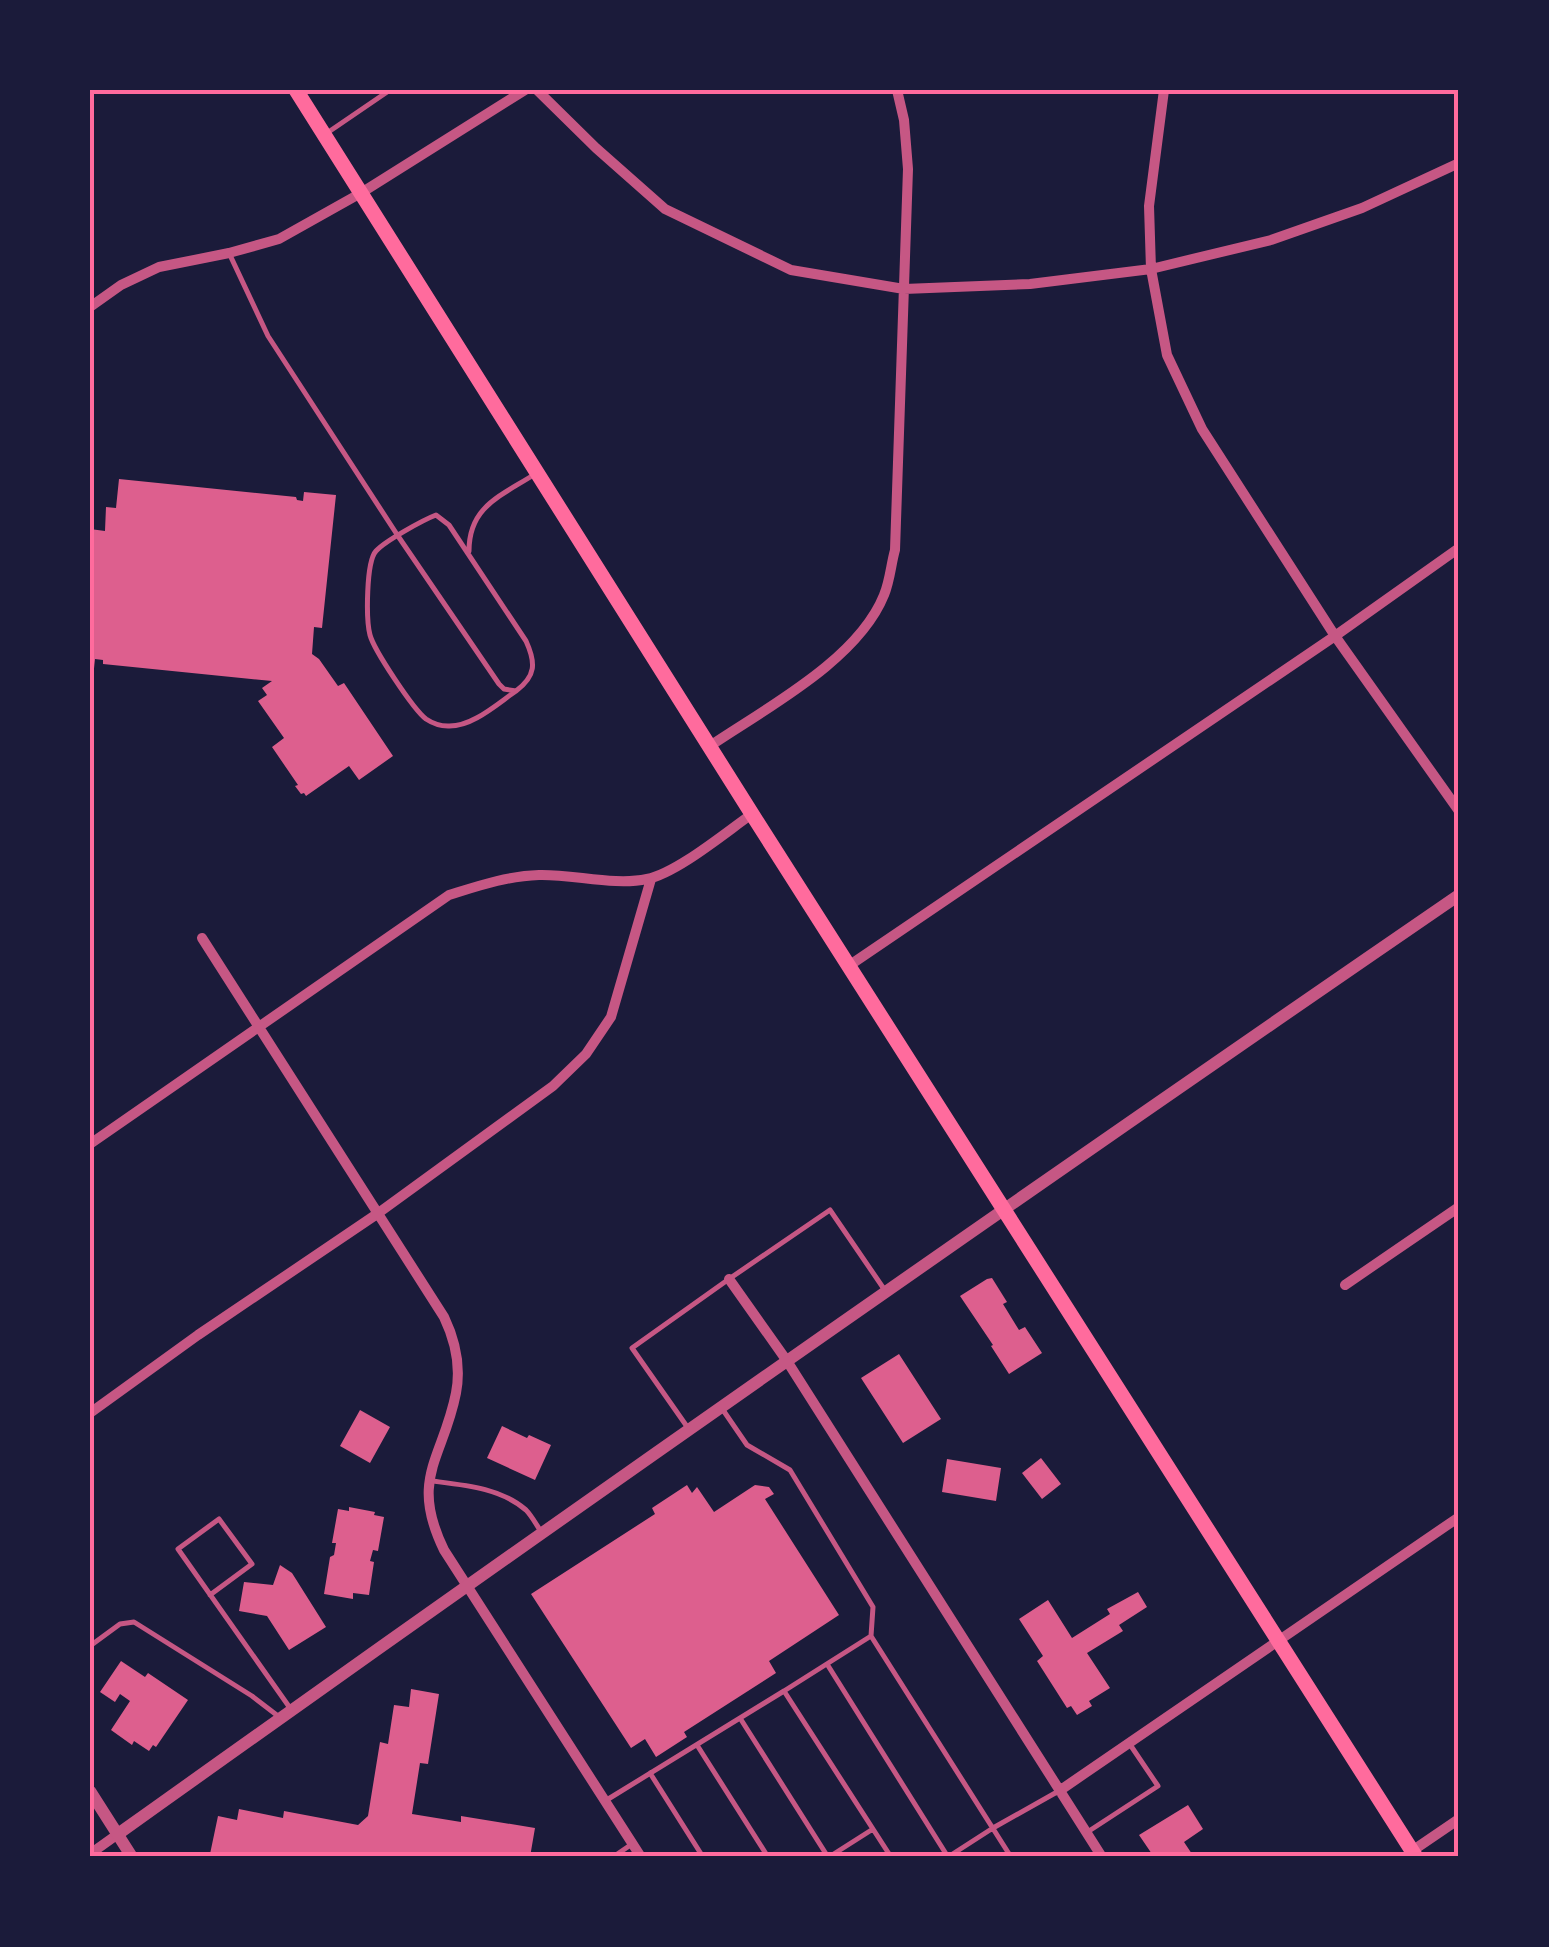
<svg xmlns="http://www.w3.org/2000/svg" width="1549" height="1947" font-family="'Roboto Condensed',sans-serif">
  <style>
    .building { fill: #dd5f8e }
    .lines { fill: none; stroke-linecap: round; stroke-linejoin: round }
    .service { stroke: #c65784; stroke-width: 5 }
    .minor { stroke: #c65784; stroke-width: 10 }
    .tertiary { stroke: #c65784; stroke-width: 12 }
    .secondary { stroke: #ff6b9d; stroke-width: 15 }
    .neatline { fill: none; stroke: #ff6b9d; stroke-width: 4 }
  </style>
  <rect width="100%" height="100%" fill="#1b1b3a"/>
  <path class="building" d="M 119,479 L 296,497 L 297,500 L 303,501 L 304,492 L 336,495 L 322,628 L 314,627 L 312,654 L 319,659 L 338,686 L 344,683 L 393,756 L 359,780 L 349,766 L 306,796 L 304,793 L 301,794 L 295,786 L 298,785 L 272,747 L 284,738 L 258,701 L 267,695 L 262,688 L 272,681 L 103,664 L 103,660 L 95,659 L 93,678 L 90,678 L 90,529 L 105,531 L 106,507 L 116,508 Z
    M 992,1278 L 1007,1302 L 1003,1304 L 1019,1330 L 1025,1327 L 1042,1353 L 1009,1374 L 991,1346 L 993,1345 L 960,1296 L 987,1279 Z
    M 899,1354 L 941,1419 L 903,1443 L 861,1378 Z
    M 360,1410 L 390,1427 L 370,1463 L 340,1446 Z
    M 502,1426 L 527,1438 L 529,1435 L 551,1445 L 535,1480 L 487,1458 Z
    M 1041,1458 L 1061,1484 L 1042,1499 L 1022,1473 Z
    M 947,1459 L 1001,1468 L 996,1501 L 942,1492 Z
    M 687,1485 L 692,1493 L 697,1487 L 714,1512 L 755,1485 L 769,1487 L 774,1494 L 765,1499 L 839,1615 L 769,1661 L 776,1673 L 684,1732 L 687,1737 L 656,1757 L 645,1739 L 631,1748 L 531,1594 L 655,1514 L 652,1508 Z
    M 349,1507 L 375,1512 L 374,1515 L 384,1517 L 378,1551 L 373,1550 L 370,1561 L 374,1562 L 369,1595 L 353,1593 L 353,1599 L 324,1594 L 330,1557 L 334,1555 L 336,1543 L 332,1543 L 338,1509 L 349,1511 Z
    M 280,1565 L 292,1573 L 326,1627 L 289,1650 L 267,1616 L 239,1611 L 244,1582 L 273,1585 Z
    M 1138,1592 L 1147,1607 L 1119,1625 L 1123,1631 L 1087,1653 L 1110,1688 L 1089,1701 L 1092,1706 L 1077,1715 L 1071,1706 L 1067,1708 L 1037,1661 L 1043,1656 L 1019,1619 L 1048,1600 L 1072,1638 L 1110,1614 L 1107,1609 Z
    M 121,1661 L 145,1677 L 148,1673 L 188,1700 L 156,1747 L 153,1745 L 149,1751 L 134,1741 L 132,1745 L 111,1730 L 130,1701 L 120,1694 L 115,1702 L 100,1692 Z
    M 411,1689 L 439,1694 L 428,1764 L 420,1763 L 412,1814 L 461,1822 L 461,1816 L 535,1828 L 530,1857 L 406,1857 L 394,1855 L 391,1857 L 227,1857 L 210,1854 L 218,1816 L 237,1820 L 239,1809 L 283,1818 L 284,1811 L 358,1825 L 368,1816 L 380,1742 L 388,1744 L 394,1705 L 409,1707 Z
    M 1188,1805 L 1203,1829 L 1184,1842 L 1194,1857 L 1154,1857 L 1139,1835 Z"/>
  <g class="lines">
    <path class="service" d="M 327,133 L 390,90
      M 229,253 L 268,336 L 398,536 L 499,684 L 504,689 L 516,691 C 536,676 536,663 526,641 L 449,525 L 436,515 C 423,520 385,541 376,551 C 366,562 366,620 370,635 C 374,650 413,709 426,719 C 432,723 441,726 448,726 C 472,727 497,704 516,691
      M 469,551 C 469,506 501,496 535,474
      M 723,1410 L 747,1445 L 790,1470 L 873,1607 L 871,1636
      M 688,1428 L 632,1348 L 729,1279 L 830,1210 L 884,1289
      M 432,1481 C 464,1485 501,1488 526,1510 C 531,1515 536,1524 540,1530
      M 210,1595 L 252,1564 L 219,1519 L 178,1549 L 290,1708
      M 90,1646 L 120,1624 L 134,1622 L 252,1696 L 278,1716
      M 827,1664 L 948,1857 L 993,1828 L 1057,1792
      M 740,1718 L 828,1857
      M 697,1745 L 768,1857
      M 650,1773 L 703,1857
      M 605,1801 L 784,1691
      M 1089,1831 L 1158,1786 L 1129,1743
      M 613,1857 L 632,1844
      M 829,1857 L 873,1829
      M 891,1857 L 784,1691 L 871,1636 L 1011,1857"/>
    <path class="minor" d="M 537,90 L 596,148 L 665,209 L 791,270 L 904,289 L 1030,284 L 1151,269 L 1271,240 L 1362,208 L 1459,163
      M 1164,90 L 1149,206 L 1151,269 L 1167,355 L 1202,429 L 1335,636 L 1459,811
      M 90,307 L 121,285 L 159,267 L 229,253 L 279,239 L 361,193 L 525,90
      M 710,746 C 766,708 858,660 884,595 C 890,581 891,564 895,550 L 908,169 L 904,120 L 897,90
      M 202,938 L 444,1317 C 455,1340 461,1367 456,1393 C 443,1459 409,1478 444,1550 L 641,1857
      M 850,965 L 1335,636 L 1459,548
      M 90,1144 L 449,895 C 478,886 507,876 539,875 C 573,874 614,886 647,879 C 677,873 726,832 752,814
      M 729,1279 L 787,1361 L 1102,1857
      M 1345,1285 L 1459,1207
      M 90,1413 L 198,1335 L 377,1214 L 553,1086 L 586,1054 L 611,1017 L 651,879
      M 1059,1791 L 1459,1517
      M 1412,1851 L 1459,1819
      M 90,1854 L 118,1834"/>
    <path class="tertiary" d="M 90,1791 L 132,1857
      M 118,1834 C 562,1517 1009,1204 1459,895"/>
    <path class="secondary" d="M 296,90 L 752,814 L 1416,1857"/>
  </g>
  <rect width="1549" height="1947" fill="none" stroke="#1b1b3a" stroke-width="185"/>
  <rect x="92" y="92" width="1364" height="1762" class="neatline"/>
</svg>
